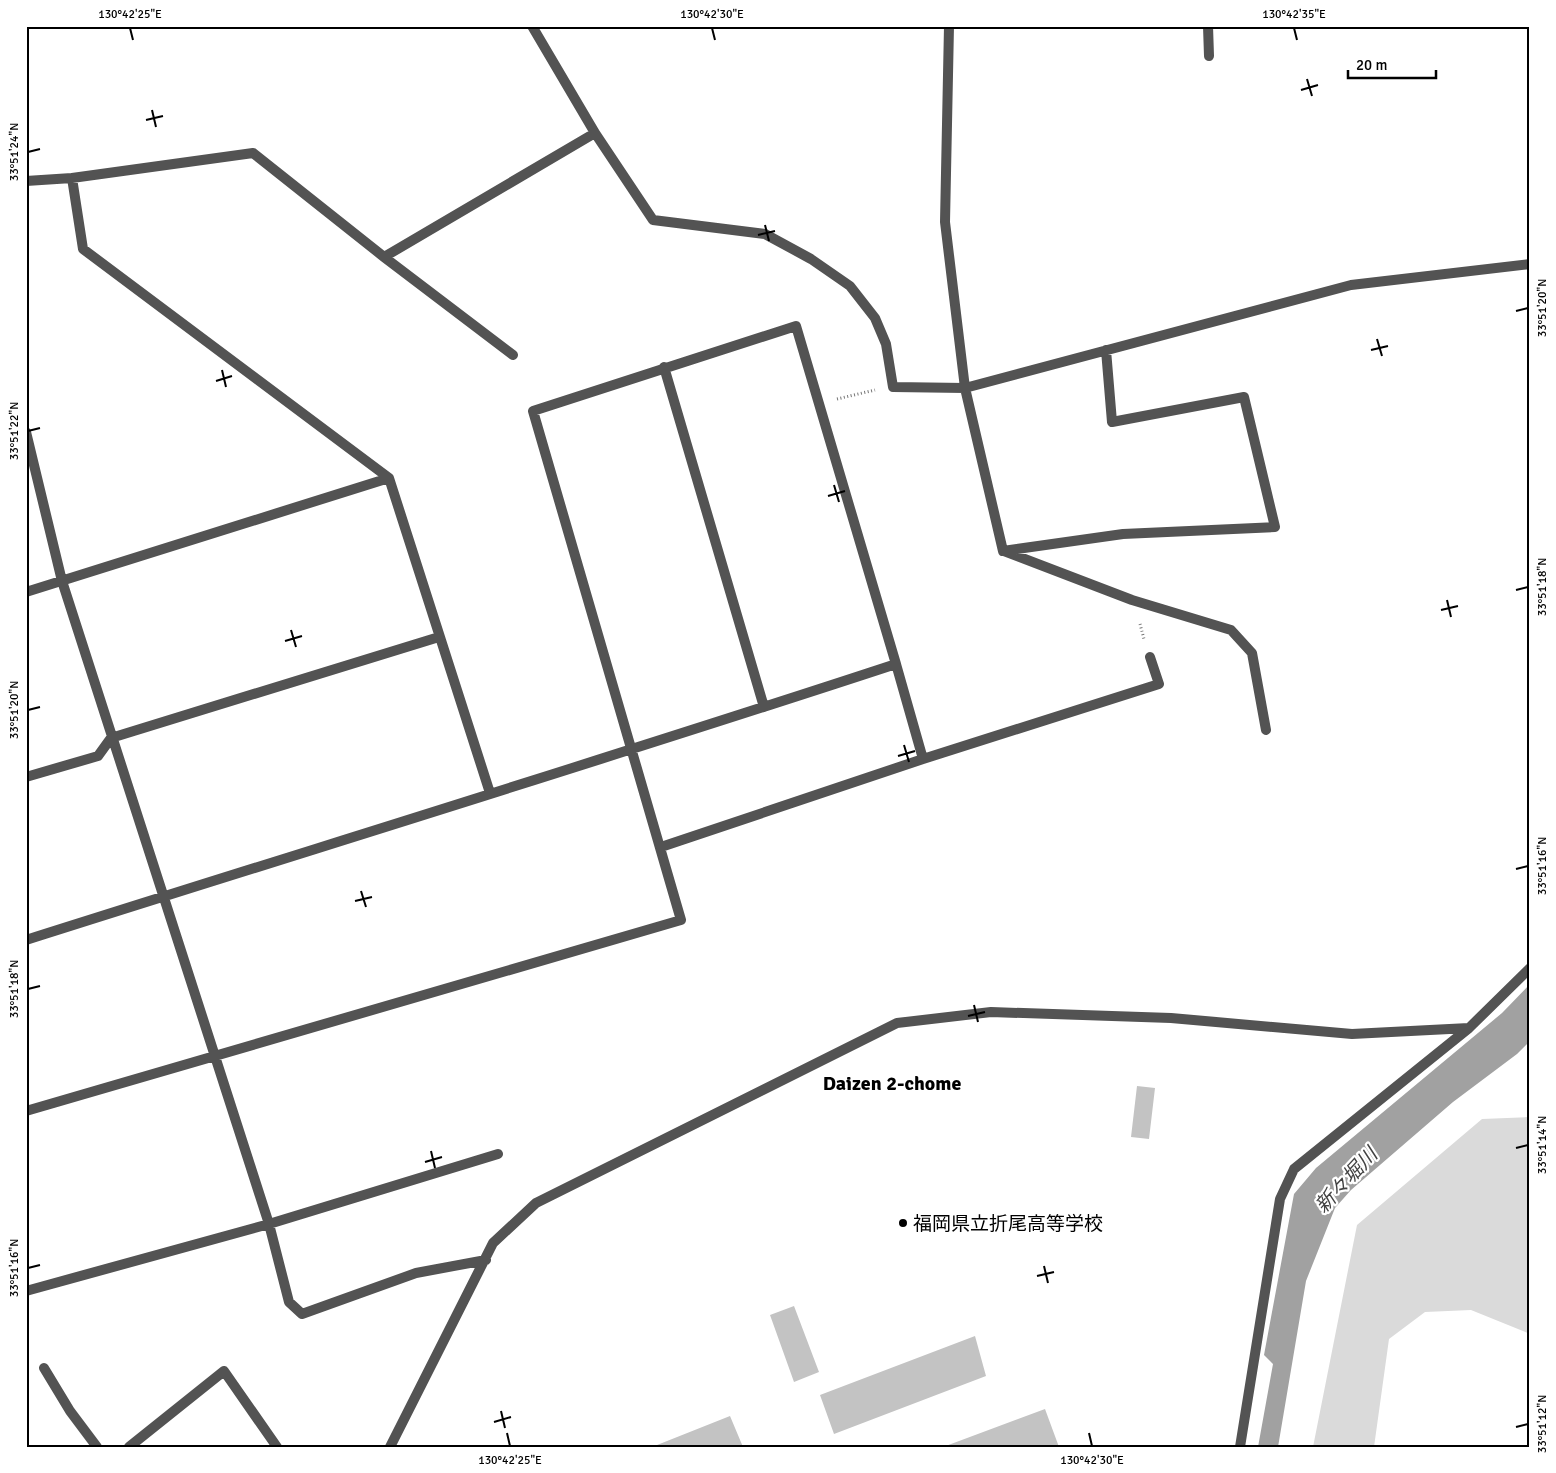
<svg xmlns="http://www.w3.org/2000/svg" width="1556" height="1473" font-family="Signika,'Noto Sans JP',sans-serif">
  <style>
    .green { fill: #dadada }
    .water { fill: #a1a1a1 }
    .building { fill: #c3c3c3 }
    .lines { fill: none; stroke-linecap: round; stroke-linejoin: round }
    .path { stroke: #757575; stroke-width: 3; stroke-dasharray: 1 2.5; stroke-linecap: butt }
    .street { stroke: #535353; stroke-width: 10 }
    .ticks { fill: none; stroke: #000; stroke-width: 2 }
    .poi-dot { fill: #000; stroke: #fff; stroke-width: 2 }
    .labels { text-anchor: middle; stroke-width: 4.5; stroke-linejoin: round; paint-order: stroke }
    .poi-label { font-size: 19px; fill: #000; stroke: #fff; text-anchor: start }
    .neighbourhood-label { font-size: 20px; font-weight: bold; fill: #000; stroke: #fff }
    .water-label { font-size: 20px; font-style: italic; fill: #424242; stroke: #fff }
    .neatline { fill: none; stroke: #000; stroke-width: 2 }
    .ticks-label { font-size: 12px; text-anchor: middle; fill: #000 }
  </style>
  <rect width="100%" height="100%" fill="#fff"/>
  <path class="green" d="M 1530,1117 L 1530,1334 L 1471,1310 L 1425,1312 L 1389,1339 L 1374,1447 L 1313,1447 L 1357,1225 L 1482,1119 Z"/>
  <path class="water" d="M 1530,984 L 1530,1041 L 1517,1054 L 1453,1102 L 1351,1190 L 1335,1208 L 1306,1281 L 1278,1447 L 1258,1447 L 1273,1364 L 1264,1355 L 1294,1194 L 1316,1168 L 1502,1013 Z"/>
  <path class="building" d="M 1137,1086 L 1155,1088 L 1149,1139 L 1131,1137 Z
    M 794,1306 L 819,1372 L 794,1382 L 770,1315 Z
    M 975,1336 L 986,1376 L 834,1434 L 820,1395 Z
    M 1045,1409 L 1059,1447 L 943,1447 Z
    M 730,1416 L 743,1447 L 652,1447 Z"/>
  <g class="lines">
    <path class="path" d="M 837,399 L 875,390
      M 1140,624 L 1144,639"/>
    <path class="street" d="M 532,26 L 595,133 L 653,220 L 765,234 L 811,259 L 850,286 L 875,318 L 886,344 L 893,387 L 965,388 L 1351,285 L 1530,264
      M 949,26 L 945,222 L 965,388 L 1003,551 L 1123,534 L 1275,527 L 1244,397 L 1112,422 L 1106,350
      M 1208,26 L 1209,56
      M 72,178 L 83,249 L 389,478 L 490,793
      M 26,181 L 72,178 L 253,153 L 384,257 L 513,355
      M 384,257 L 595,133
      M 664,367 L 764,707
      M 26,432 L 62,581 L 269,1224 L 289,1302 L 302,1314 L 416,1273 L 486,1260
      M 1004,551 L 1132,600 L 1231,630 L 1252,653 L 1266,730
      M 26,592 L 389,478
      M 896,664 L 923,759
      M 26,777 L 98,756 L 111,738 L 439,637
      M 661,847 L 923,759 L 1159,684 L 1150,657
      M 26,940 C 316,848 607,759 896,664 L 796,326 L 533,411 L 681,920 L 26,1111
      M 26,1291 L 269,1224 L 498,1154
      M 44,1368 L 70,1411 L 97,1447
      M 129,1447 L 224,1371 L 277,1447
      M 390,1447 L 493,1243 L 536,1203 L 897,1023 L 991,1012 L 1171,1018 L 1352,1034 L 1469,1028
      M 1240,1447 L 1280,1199 L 1294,1169 L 1469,1028 L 1530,968"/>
  </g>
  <path class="ticks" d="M 130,28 L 133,40M 712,28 L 715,40M 1294,28 L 1297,40M 1307,79 L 1312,96M 1301,90 L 1318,85M 152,110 L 156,127M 146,120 L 163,116M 28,152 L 40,149M 765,225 L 769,241M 758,235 L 775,231M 1516,311 L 1528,308M 1377,339 L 1382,356M 1371,350 L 1388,346M 222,370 L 226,387M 216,381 L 232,376M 28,431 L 40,428M 834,485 L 839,502M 828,496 L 845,491M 1516,590 L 1528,587M 1447,600 L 1451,617M 1441,610 L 1458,606M 291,630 L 296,647M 285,641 L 302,636M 28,710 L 40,707M 904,745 L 909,762M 898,756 L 915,751M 1516,869 L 1528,866M 361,891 L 366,907M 355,901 L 372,897M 28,989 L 40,986M 974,1005 L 978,1022M 968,1016 L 985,1012M 1516,1148 L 1528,1145M 431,1151 L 435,1168M 425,1162 L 442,1157M 1044,1266 L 1048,1283M 28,1268 L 40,1265M 1037,1276 L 1054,1272M 501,1411 L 505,1428M 494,1422 L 511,1417M 1516,1427 L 1528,1424M 507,1433 L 510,1446M 1089,1433 L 1092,1446"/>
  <circle class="poi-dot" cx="903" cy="1223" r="5"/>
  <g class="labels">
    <g class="poi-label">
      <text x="913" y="1230">福岡県立折尾高等学校</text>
    </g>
    <g class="neighbourhood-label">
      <text x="892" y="1090">Daizen 2-chome</text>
    </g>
    <g class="water-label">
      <text transform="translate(1346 1180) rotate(-47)" y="7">新々堀川</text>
    </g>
  </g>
  <rect width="1556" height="1473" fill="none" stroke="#ffffff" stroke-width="55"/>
  <path d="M1348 70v8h88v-8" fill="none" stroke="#000000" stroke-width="2.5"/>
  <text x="1356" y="70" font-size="15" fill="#000000" stroke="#ffffff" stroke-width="4" paint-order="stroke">20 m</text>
  <rect x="28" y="28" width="1500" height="1418" class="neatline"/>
  <g class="ticks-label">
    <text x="130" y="18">130°42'25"E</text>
    <text x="712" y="18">130°42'30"E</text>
    <text x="1294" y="18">130°42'35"E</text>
    <text transform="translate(14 152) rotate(-90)" y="4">33°51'24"N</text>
    <text transform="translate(1542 308) rotate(-90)" y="4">33°51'20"N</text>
    <text transform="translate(14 431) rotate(-90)" y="4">33°51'22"N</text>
    <text transform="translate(1542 587) rotate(-90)" y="4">33°51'18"N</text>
    <text transform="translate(14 710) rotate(-90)" y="4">33°51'20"N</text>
    <text transform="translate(1542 866) rotate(-90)" y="4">33°51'16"N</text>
    <text transform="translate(14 989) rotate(-90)" y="4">33°51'18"N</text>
    <text transform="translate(1542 1145) rotate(-90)" y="4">33°51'14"N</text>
    <text transform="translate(14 1268) rotate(-90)" y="4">33°51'16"N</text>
    <text transform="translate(1542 1424) rotate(-90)" y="4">33°51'12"N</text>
    <text x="510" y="1464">130°42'25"E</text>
    <text x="1092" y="1464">130°42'30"E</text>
  </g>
</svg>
